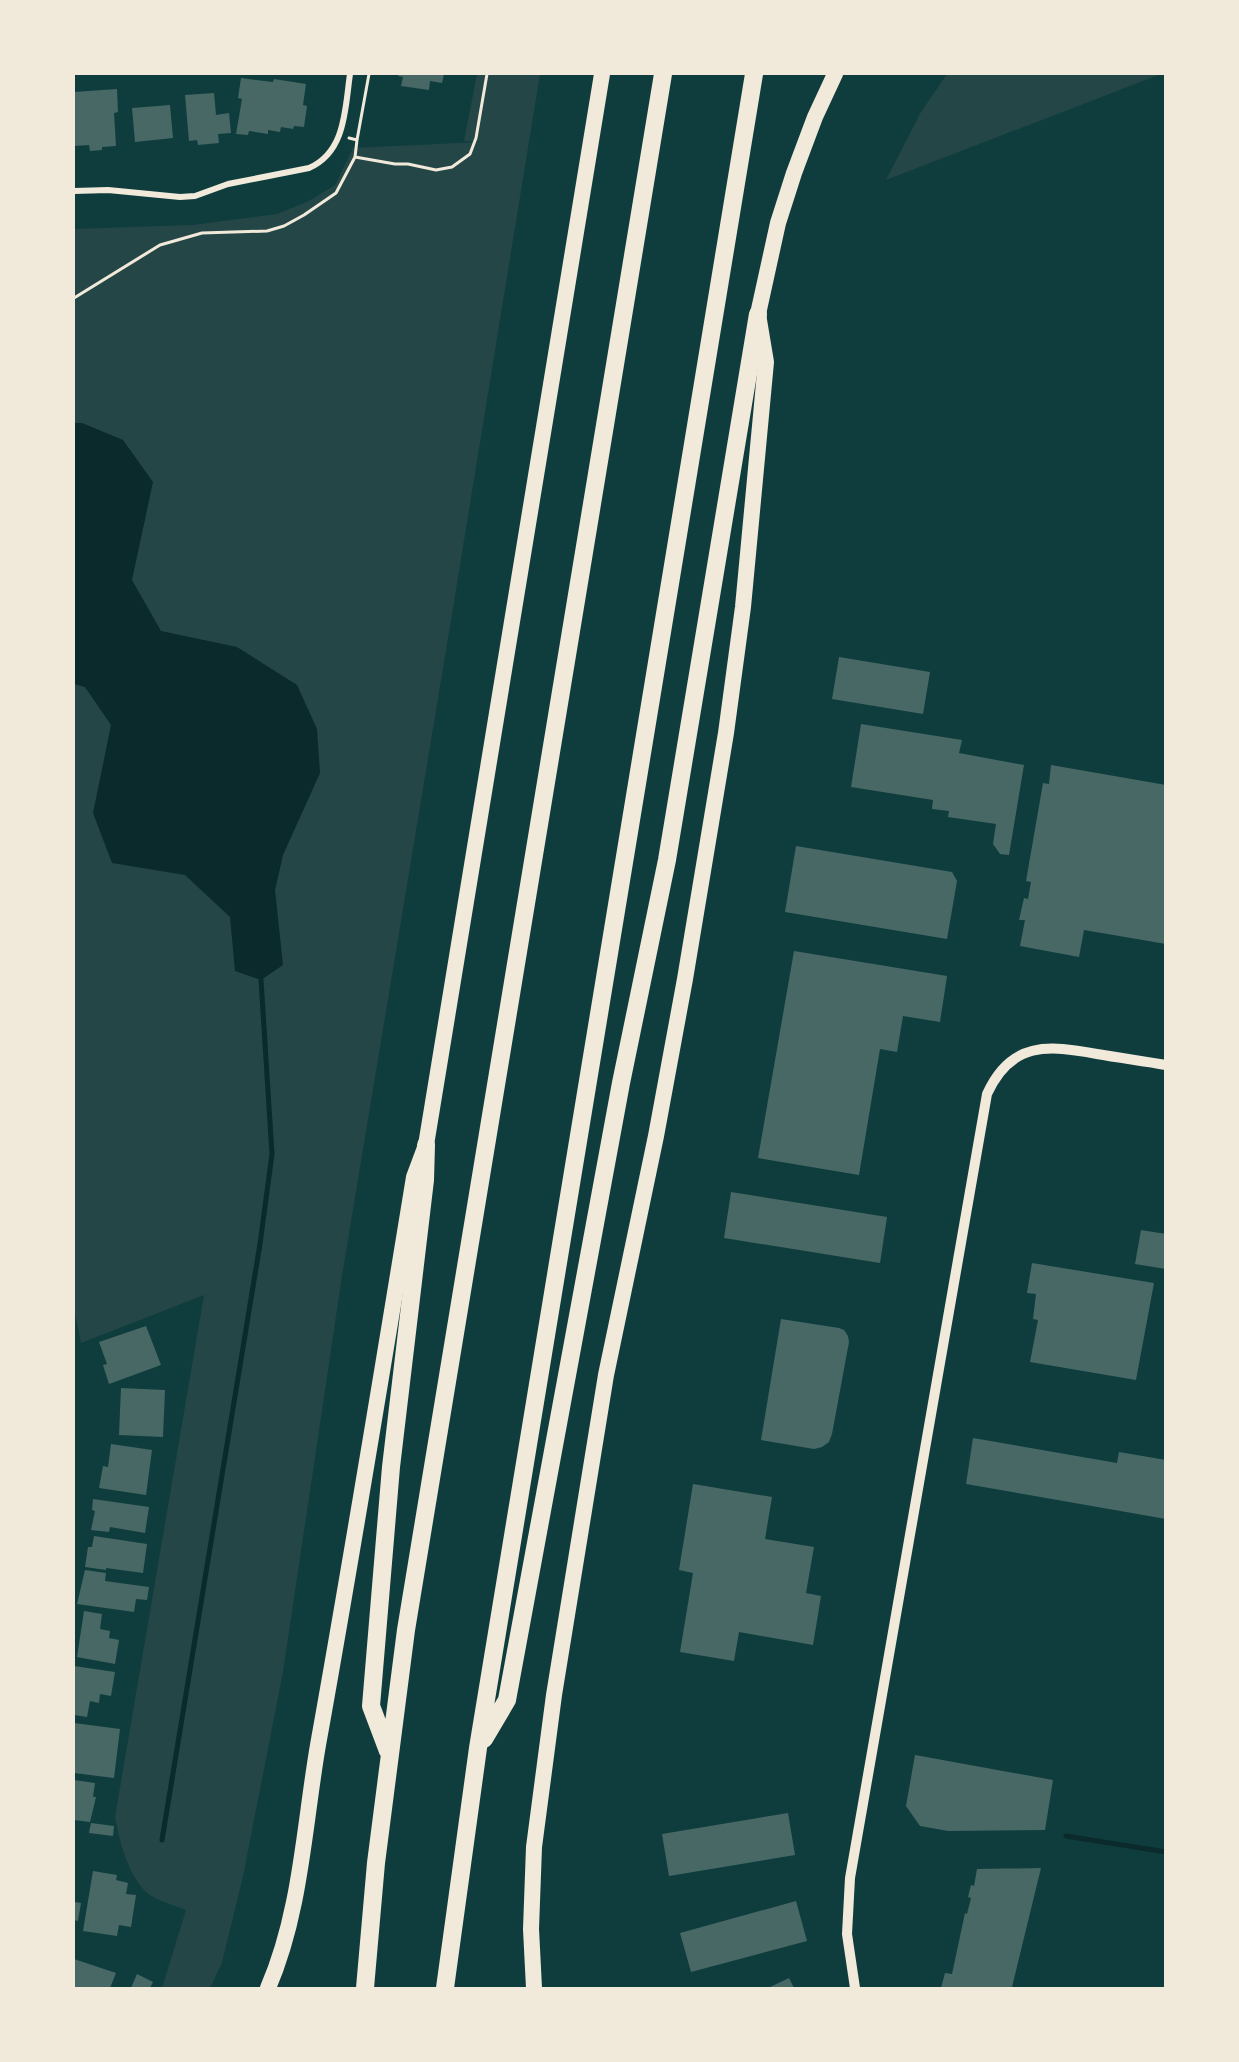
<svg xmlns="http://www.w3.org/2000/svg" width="1239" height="2062" font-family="'Public Sans',sans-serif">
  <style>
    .green { fill: #244646 }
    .water { fill: #0a2a2b }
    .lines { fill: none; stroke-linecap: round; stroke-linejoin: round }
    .stream { stroke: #0a2a2b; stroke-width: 5 }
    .building { fill: #486865 }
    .path { stroke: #f1e9da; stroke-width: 3 }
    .minor { stroke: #f1e9da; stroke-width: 6 }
    .tertiary { stroke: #f1e9da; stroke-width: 10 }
    .trunk { stroke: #f1e9da; stroke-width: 16 }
    .motorway { stroke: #f1e9da; stroke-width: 18 }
  </style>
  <rect width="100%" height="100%" fill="#0f3d3e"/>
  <path class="green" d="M 477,74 L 540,74 L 454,602 L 342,1276 L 283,1672 L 243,1876 L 222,1963 L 210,1988 L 162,1988 L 186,1910 C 176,1906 153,1899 146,1892 C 127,1872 120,1843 115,1817 L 204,1295 L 81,1343 L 74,1309 L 74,229 L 192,225 L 277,214 L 309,201 L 335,185 L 353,148 L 481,142 L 464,141 Z
    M 947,74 L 1161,74 L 886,180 L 921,112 Z"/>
  <path class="water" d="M 74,423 L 82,423 L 123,440 L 153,482 L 132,580 L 161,631 L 237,647 L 297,685 L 317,729 L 320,773 L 283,855 L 275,890 L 283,965 L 261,980 L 235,971 L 230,917 L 185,875 L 112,863 L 93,813 L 111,725 L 85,687 L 74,684 Z"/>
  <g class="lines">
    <path class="stream" d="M 1066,1836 L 1166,1852
      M 162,1840 L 260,1244 L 272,1154 L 261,980"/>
  </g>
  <path class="building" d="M 399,74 L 444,74 L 442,83 L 430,81 L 429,90 L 401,86 L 403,77 L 398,76 Z
    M 241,78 L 273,82 L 274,79 L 306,84 L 303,105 L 307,106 L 304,127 L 294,126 L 293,129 L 281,127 L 280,132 L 268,130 L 268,134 L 249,131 L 248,135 L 236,134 L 242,99 L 238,98 Z
    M 117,89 L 118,112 L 114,113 L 116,146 L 102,147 L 102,150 L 90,151 L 89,145 L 74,146 L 74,92 Z
    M 214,93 L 216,115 L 229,113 L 231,133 L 218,134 L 219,143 L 198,145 L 197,140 L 189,141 L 185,95 Z
    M 170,105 L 173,138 L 135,142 L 132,108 Z
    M 839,657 L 930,672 L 923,714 L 832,699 Z
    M 861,724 L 962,740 L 959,753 L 1024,765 L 1009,855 L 1000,854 L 993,844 L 996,824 L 948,817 L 949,811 L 932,809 L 933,800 L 851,787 Z
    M 1051,765 L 1166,785 L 1166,944 L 1084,930 L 1079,957 L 1020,946 L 1025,920 L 1019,920 L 1024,898 L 1028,899 L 1031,882 L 1026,881 L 1043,783 L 1049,784 Z
    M 796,846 L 952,872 L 957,881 L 947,939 L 785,912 Z
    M 794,951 L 947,976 L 940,1022 L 903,1016 L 897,1052 L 880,1049 L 859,1175 L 758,1158 Z
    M 731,1192 L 887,1217 L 880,1263 L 724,1238 Z
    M 1141,1230 L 1166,1234 L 1166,1269 L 1135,1264 Z
    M 1032,1263 L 1154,1283 L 1136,1380 L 1030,1362 L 1038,1320 L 1033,1319 L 1036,1294 L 1027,1293 Z
    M 781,1319 L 839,1328 L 844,1330 L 848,1336 L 849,1342 L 832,1434 L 829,1442 L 822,1447 L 814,1449 L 761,1440 Z
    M 146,1326 L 161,1365 L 109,1384 L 103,1365 L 107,1364 L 99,1342 Z
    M 121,1388 L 165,1390 L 163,1437 L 119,1435 Z
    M 973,1438 L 1117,1463 L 1119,1452 L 1166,1460 L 1166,1519 L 966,1484 Z
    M 111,1444 L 152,1450 L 146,1495 L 99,1488 L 103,1466 L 108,1467 Z
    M 693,1484 L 772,1497 L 765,1539 L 814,1547 L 806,1593 L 821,1596 L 813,1645 L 739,1632 L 734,1661 L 680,1652 L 693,1573 L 679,1570 Z
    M 93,1499 L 149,1507 L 145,1533 L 110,1527 L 109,1532 L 91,1530 L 95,1511 L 92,1510 Z
    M 94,1536 L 147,1544 L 143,1573 L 106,1568 L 106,1570 L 85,1567 L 88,1547 L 92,1547 Z
    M 85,1570 L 106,1573 L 105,1581 L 149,1587 L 147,1600 L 136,1599 L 134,1612 L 77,1604 Z
    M 84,1611 L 102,1614 L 100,1629 L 110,1631 L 109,1638 L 119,1640 L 115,1664 L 77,1657 Z
    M 74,1666 L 115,1672 L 111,1696 L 100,1694 L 99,1703 L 90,1701 L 87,1717 L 74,1715 Z
    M 74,1723 L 120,1729 L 114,1778 L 74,1773 Z
    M 915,1755 L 1053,1780 L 1045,1830 L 948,1831 L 920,1826 L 906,1806 Z
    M 74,1780 L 95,1783 L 93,1797 L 96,1797 L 90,1822 L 74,1820 Z
    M 788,1813 L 795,1855 L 669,1876 L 662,1834 Z
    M 91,1823 L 114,1826 L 113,1836 L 89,1833 Z
    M 1041,1868 L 1012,1987 L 941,1988 L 945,1973 L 952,1974 L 965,1913 L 967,1914 L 971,1898 L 968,1897 L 971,1885 L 974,1886 L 977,1869 Z
    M 93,1871 L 117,1875 L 116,1880 L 128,1883 L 126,1894 L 136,1895 L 131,1927 L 119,1925 L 117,1936 L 83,1931 Z
    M 796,1901 L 807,1941 L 691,1972 L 680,1933 Z
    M 74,1902 L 81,1903 L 78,1921 L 74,1920 Z
    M 74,1959 L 116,1973 L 110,1988 L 74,1988 Z
    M 137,1974 L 153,1982 L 150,1988 L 131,1988 Z
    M 789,1978 L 794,1988 L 768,1988 Z"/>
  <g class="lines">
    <path class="path" d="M 349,138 L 357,140 L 355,157
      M 357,140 L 369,74
      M 74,298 L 160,245 L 202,233 L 267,231 L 284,226 L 304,215 L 336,193 L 355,157 L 395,164 L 408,164 L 436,170 L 452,167 L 470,154 L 476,138 L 487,74"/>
    <path class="minor" d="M 74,191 L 108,190 L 180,197 L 195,196 L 228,184 L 309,168 C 346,152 345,108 350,74"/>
    <path class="tertiary" d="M 855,1988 L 847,1934 L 850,1878 L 987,1094 C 1011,1041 1048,1045 1097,1054 C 1120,1058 1143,1061 1166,1065"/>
    <path class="trunk" d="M 268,1988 C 301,1912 304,1826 318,1745 C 352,1556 383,1367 414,1177 L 426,1145 L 602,74
      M 534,1988 L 531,1929 L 534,1847 L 554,1695 L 606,1375 L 656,1136 L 685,979 L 726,733 L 743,607 L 766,362 L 758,314 L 778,223 L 794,173 L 815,117 L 835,74"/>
    <path class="motorway" d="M 484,1739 L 507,1700 L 621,1083 L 667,860 L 758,314
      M 388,1751 L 371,1706 L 391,1467 L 425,1180 L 426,1145
      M 365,1988 L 376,1863 L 406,1630 L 663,74
      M 445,1988 L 478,1748 L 754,74"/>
  </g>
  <rect width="1239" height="2062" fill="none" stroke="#f1e9da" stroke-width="150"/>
</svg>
